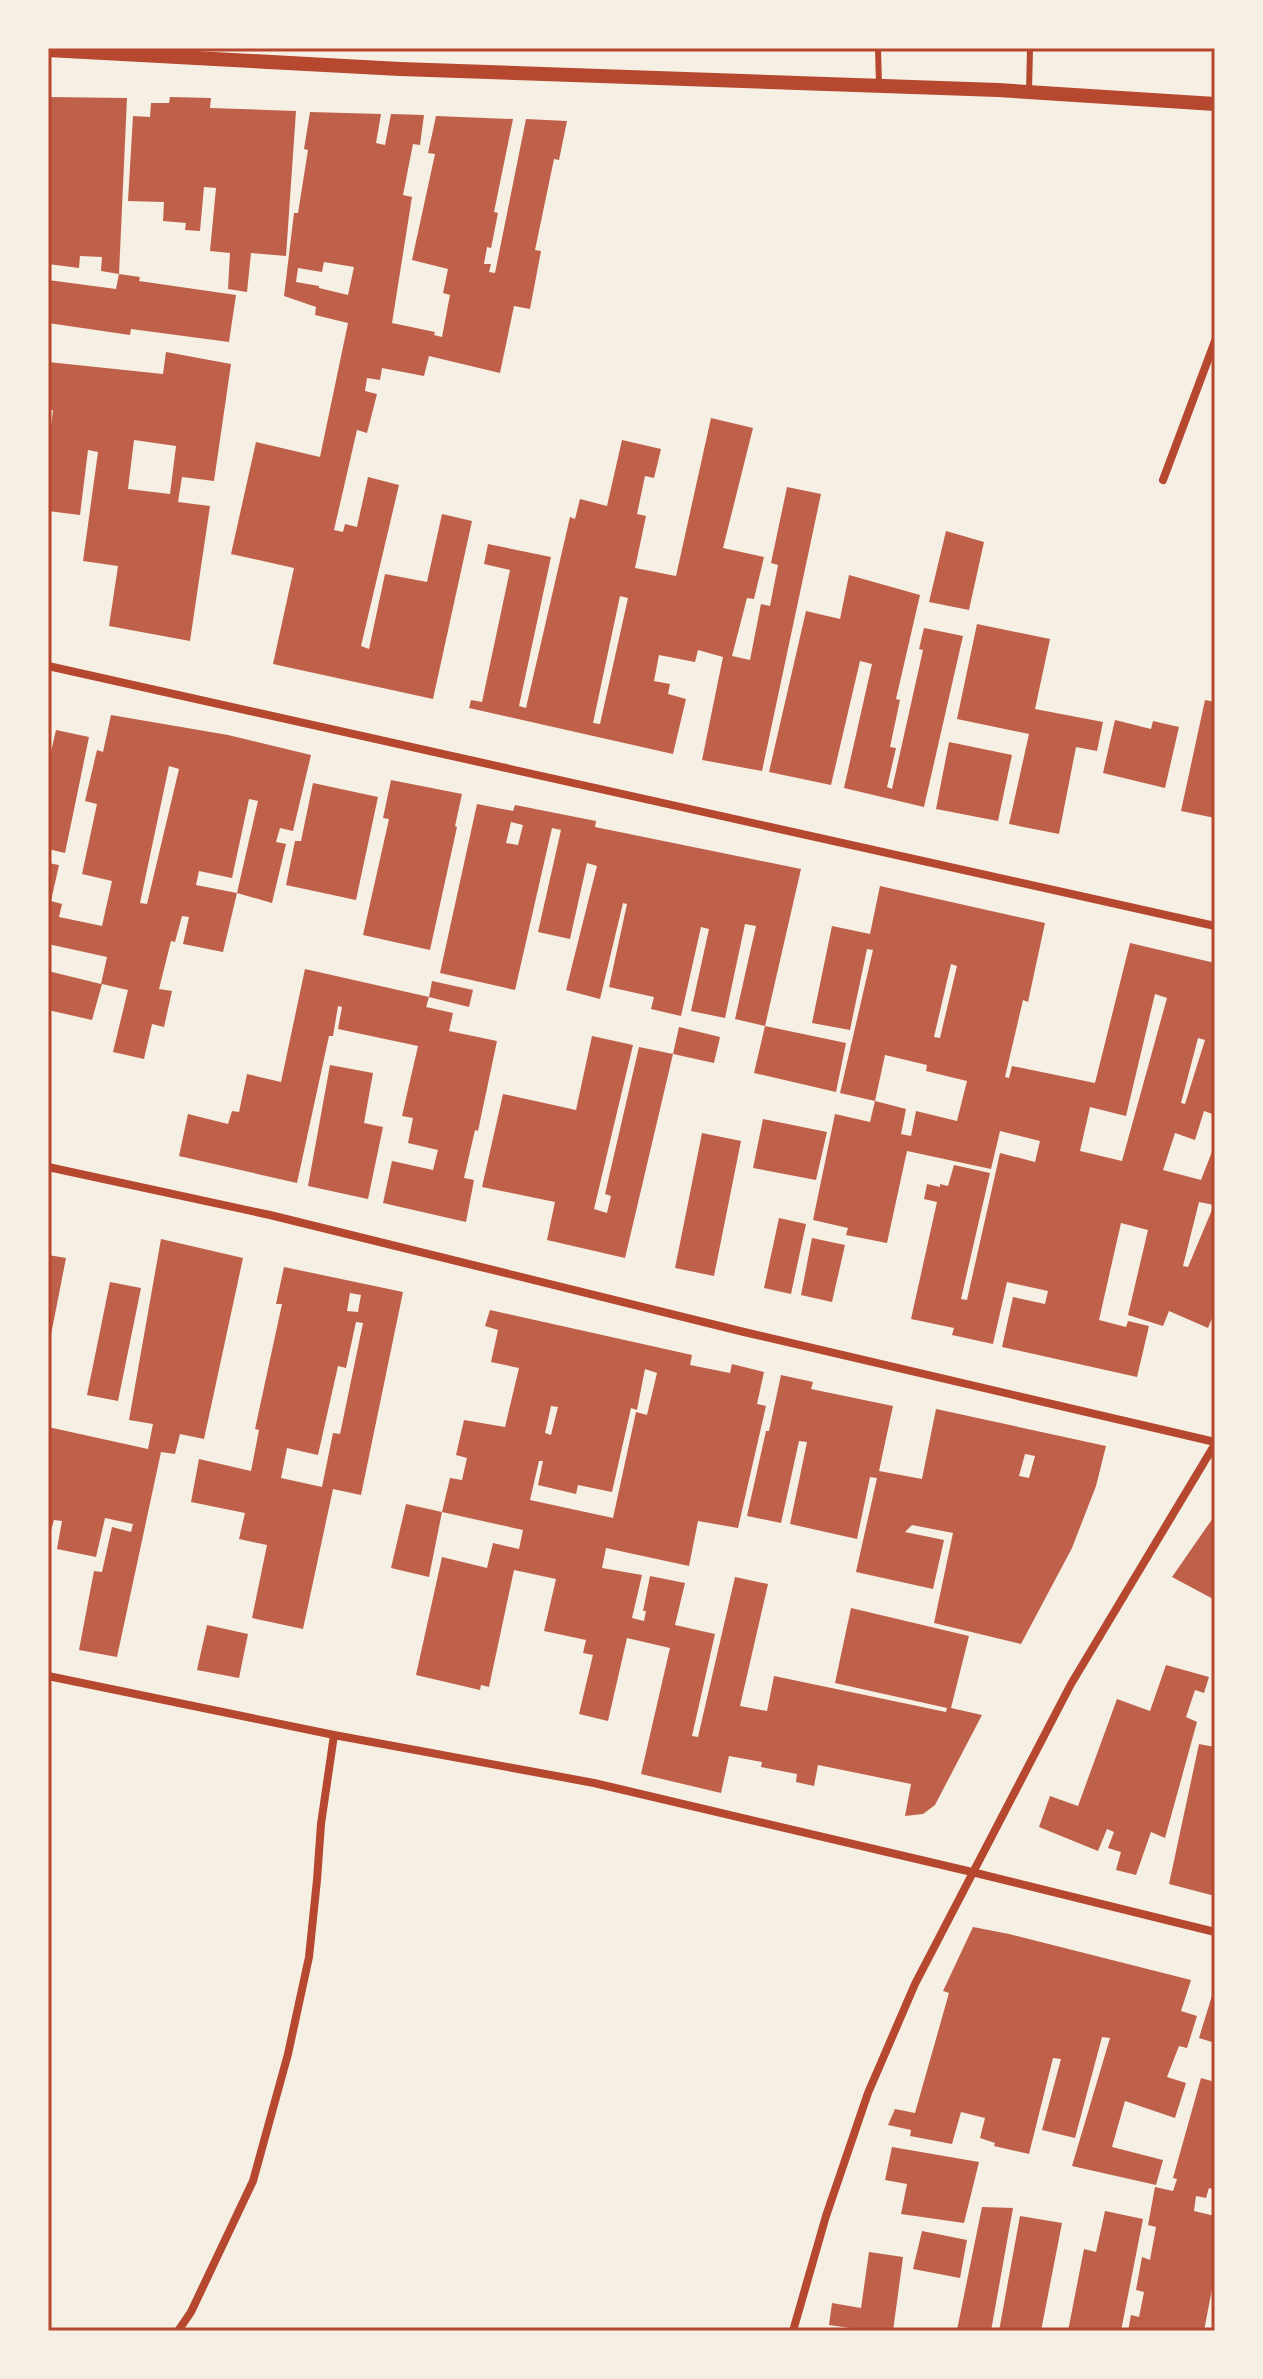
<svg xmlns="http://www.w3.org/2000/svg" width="1263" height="2379" font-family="Overpass,sans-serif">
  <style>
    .building { fill: #bf614a; fill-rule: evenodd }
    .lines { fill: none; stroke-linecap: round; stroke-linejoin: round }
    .service { stroke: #b5482f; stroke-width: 6 }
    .minor { stroke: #b5482f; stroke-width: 8 }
    .tertiary { stroke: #b5482f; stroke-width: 14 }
    .neatline { fill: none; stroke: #b5482f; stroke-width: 3 }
  </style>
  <rect width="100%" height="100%" fill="#f6efe4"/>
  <path class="building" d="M 48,97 L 127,98 L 119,274 L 101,271 L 102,257 L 80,256 L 79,268 L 48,264 Z
    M 170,97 L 211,98 L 210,108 L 296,111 L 286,256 L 251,253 L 247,292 L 228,289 L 230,253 L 210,251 L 216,188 L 204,187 L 200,231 L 185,230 L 186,223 L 163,221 L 164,202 L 128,201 L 133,116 L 150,117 L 151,103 L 169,103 Z
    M 310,112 L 381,114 L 376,143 L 385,145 L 391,114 L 424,115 L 420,145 L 413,144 L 403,195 L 412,197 L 392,323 L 435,332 L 434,335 L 442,337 L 450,295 L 443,293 L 448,269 L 412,260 L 435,154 L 428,153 L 436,116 L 513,119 L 494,212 L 498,213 L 491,248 L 487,247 L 484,264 L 491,264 L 489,272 L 495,273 L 526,119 L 567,121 L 559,160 L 554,159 L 535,250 L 541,251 L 530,309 L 514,306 L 500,373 L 429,356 L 424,376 L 382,368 L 380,380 L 367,378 L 365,391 L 377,394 L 367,433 L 357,430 L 334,530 L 343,532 L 345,524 L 357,527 L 368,477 L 399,485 L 361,646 L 369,649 L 385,574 L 427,582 L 442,514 L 472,521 L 433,699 L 273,664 L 294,568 L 231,554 L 256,442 L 320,457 L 348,323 L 315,315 L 316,307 L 284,296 L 294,213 L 298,213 L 308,150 L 304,149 ZM 324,262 L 354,267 L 348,295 L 319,288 L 319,286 L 296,282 L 298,268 L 322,272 Z
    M 119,274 L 140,277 L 139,281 L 236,295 L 229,342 L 131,329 L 130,335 L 48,323 L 48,280 L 116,289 Z
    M 166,352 L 231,364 L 214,481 L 182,477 L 178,502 L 210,506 L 190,641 L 109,626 L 118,566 L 83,561 L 98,452 L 88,450 L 80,515 L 48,511 L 48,452 L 53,410 L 48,410 L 48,362 L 163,374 ZM 134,440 L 176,446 L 170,494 L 128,489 Z
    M 711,418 L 753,428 L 723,548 L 764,557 L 754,599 L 747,598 L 732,656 L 750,660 L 761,604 L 770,606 L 778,565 L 771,563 L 787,487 L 821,494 L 762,771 L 702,760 L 723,657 L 698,650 L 695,662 L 659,655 L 654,681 L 670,684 L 668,694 L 686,699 L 673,754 L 469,708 L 471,700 L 482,702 L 510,570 L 484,564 L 488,544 L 551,557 L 519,706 L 526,708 L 570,517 L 575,519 L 580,499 L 607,506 L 622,440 L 661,449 L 654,478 L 645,476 L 637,514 L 646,516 L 635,568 L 676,576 ZM 620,596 L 628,598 L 600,724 L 593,723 Z
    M 946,531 L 984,542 L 969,610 L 929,602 Z
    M 849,575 L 920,595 L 896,699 L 900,700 L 890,747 L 896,748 L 887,787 L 892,789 L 923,650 L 919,649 L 924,628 L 963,636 L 924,807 L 844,788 L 872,664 L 860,661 L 831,785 L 769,772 L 806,611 L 840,619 Z
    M 977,624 L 1050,639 L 1035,709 L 1103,722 L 1097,751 L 1076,747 L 1059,834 L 1009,824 L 1029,734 L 957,719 Z
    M 1205,700 L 1215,702 L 1215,818 L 1181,811 Z
    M 111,715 L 228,735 L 311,755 L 293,831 L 280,828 L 276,842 L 286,844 L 272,903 L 237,893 L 223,952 L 183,944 L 189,917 L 182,916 L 175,942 L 171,941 L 159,989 L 172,991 L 164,1027 L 152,1024 L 144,1059 L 113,1052 L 128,990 L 102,984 L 92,1020 L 48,1010 L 48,971 L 101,984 L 107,957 L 48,944 L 48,863 L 59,865 L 51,901 L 62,904 L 59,917 L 102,926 L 112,881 L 82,874 L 97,804 L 85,801 L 97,750 L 103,752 ZM 169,766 L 179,769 L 147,904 L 140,903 ZM 249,799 L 258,801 L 237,893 L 196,885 L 199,871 L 232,878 Z
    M 1115,720 L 1151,729 L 1153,721 L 1179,727 L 1165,788 L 1103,773 Z
    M 56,730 L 89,737 L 65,853 L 48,849 L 48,765 Z
    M 949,742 L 1012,755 L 998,821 L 936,809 Z
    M 391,780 L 462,794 L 455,826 L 457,827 L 430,950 L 363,935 L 389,819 L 383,818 Z
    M 313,783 L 378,797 L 356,900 L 286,885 L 295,841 L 301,841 Z
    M 477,804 L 513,811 L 515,805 L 596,821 L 595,827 L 801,869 L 765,1026 L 735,1019 L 756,926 L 745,924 L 725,1018 L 691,1011 L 709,929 L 701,927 L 681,1016 L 651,1009 L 654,997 L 609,987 L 627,904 L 623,903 L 600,999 L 566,990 L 597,866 L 587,863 L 570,939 L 538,932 L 561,830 L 552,828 L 515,990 L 440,973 ZM 511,822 L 523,825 L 518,845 L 506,843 Z
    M 880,886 L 1045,923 L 1028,1002 L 1023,1000 L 1005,1077 L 1009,1078 L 1012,1066 L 1095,1083 L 1130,943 L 1215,963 L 1215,1115 L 1204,1111 L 1195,1140 L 1175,1133 L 1163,1170 L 1201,1180 L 1215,1144 L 1215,1311 L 1208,1328 L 1169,1311 L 1163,1326 L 1128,1315 L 1148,1230 L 1121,1223 L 1099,1320 L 1126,1327 L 1128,1321 L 1149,1326 L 1137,1377 L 1002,1347 L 1013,1297 L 1045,1304 L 1048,1291 L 1007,1282 L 993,1344 L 952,1335 L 954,1328 L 911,1319 L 937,1202 L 924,1199 L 927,1184 L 940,1187 L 940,1184 L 948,1186 L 954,1165 L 990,1173 L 961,1299 L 967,1300 L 1000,1153 L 1035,1162 L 1040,1141 L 1000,1131 L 991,1169 L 907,1151 L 887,1243 L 846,1235 L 848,1228 L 813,1220 L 835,1114 L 870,1122 L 875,1101 L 840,1093 L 873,950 L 867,949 L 850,1030 L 812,1023 L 832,926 L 870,934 ZM 951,964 L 957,966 L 940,1038 L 934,1037 ZM 1155,994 L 1167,998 L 1122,1161 L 1080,1151 L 1090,1107 L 1126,1116 ZM 1198,1038 L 1205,1040 L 1185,1104 L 1181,1103 ZM 885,1055 L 927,1065 L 926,1071 L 967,1081 L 957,1121 L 916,1111 L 911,1136 L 901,1134 L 906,1109 L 875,1101 ZM 1199,1202 L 1214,1205 L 1188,1267 L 1183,1266 Z
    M 305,969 L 429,997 L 426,1007 L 453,1013 L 449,1031 L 497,1041 L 478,1131 L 475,1130 L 464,1178 L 474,1180 L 466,1222 L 383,1203 L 392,1161 L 433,1170 L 438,1150 L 408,1143 L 413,1118 L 402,1116 L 418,1046 L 338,1029 L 342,1007 L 338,1006 L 333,1036 L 329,1036 L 297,1183 L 179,1156 L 188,1114 L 228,1124 L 232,1111 L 239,1112 L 247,1074 L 281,1082 Z
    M 432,981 L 473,990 L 469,1007 L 429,997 Z
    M 765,1026 L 846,1043 L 836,1092 L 754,1073 Z
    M 679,1027 L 720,1037 L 714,1063 L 673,1054 L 625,1258 L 547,1240 L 555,1202 L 482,1187 L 503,1094 L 576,1110 L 592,1036 L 633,1045 L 594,1209 L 607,1213 L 611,1196 L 605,1194 L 639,1047 L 673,1054 Z
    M 330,1065 L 373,1073 L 364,1123 L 383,1127 L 368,1199 L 308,1186 Z
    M 763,1119 L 827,1132 L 816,1180 L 753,1168 Z
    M 702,1133 L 741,1141 L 714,1276 L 675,1268 Z
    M 779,1218 L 806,1224 L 791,1294 L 764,1288 Z
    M 812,1238 L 845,1245 L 832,1302 L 801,1295 Z
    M 161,1239 L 243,1258 L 204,1439 L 180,1434 L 175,1454 L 161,1452 L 117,1657 L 79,1650 L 94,1571 L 102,1572 L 112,1527 L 131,1532 L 133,1524 L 105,1518 L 96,1557 L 57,1549 L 62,1521 L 54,1520 L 48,1541 L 48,1427 L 148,1449 L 153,1424 L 129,1420 Z
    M 48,1255 L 66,1258 L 49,1345 L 48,1345 Z
    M 284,1267 L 403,1292 L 361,1495 L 333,1489 L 303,1629 L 252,1618 L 267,1545 L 239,1539 L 245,1513 L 191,1502 L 199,1459 L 251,1471 L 259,1430 L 255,1429 L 282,1304 L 276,1304 ZM 350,1293 L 361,1295 L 358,1312 L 347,1311 ZM 356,1322 L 363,1323 L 340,1434 L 333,1433 L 322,1487 L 281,1478 L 287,1448 L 318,1455 L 338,1366 L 346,1368 Z
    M 110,1282 L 141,1288 L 118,1401 L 87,1395 Z
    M 490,1310 L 692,1355 L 690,1365 L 730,1373 L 732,1364 L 764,1372 L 757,1404 L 766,1406 L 738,1528 L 698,1521 L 689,1566 L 606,1548 L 602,1568 L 642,1575 L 632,1618 L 644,1621 L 646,1611 L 643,1611 L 650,1576 L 685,1583 L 675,1625 L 715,1634 L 692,1736 L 698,1737 L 735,1577 L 768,1584 L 740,1706 L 767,1711 L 774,1676 L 946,1712 L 947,1708 L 835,1683 L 851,1608 L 969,1636 L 951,1708 L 982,1715 L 935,1805 L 923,1814 L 905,1816 L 911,1784 L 818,1765 L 814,1786 L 796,1782 L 797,1774 L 761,1767 L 762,1762 L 729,1756 L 721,1793 L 641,1774 L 670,1648 L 627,1638 L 608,1721 L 579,1714 L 593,1655 L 583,1653 L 586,1640 L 544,1631 L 556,1579 L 514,1570 L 489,1687 L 481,1685 L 480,1690 L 416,1675 L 442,1557 L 487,1568 L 493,1543 L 519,1549 L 523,1530 L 442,1512 L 450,1478 L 462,1480 L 467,1458 L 456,1455 L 464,1420 L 505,1427 L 519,1368 L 491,1362 L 498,1330 L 485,1326 ZM 645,1369 L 657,1373 L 647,1415 L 636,1412 L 613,1518 L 530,1500 L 539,1461 L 543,1461 L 538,1485 L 576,1494 L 578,1485 L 612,1492 L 631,1408 L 637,1410 ZM 551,1406 L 558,1407 L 551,1435 L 545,1433 Z
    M 781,1375 L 813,1382 L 811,1389 L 893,1406 L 879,1471 L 922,1479 L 936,1409 L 1106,1446 L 1096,1486 L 1072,1548 L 1021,1644 L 934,1623 L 953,1533 L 912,1525 L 905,1532 L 944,1540 L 933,1589 L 856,1572 L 877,1478 L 870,1477 L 857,1539 L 790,1524 L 807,1442 L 799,1441 L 781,1523 L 747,1516 L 766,1431 L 769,1431 ZM 1025,1454 L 1035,1456 L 1029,1478 L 1019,1476 Z
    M 406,1504 L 442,1512 L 429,1577 L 391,1568 Z
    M 1215,1515 L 1215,1600 L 1172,1577 Z
    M 207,1625 L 248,1634 L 239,1678 L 197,1670 Z
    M 1166,1665 L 1209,1677 L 1204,1693 L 1195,1690 L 1186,1717 L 1197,1722 L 1165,1838 L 1151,1832 L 1136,1875 L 1116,1870 L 1121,1852 L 1108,1848 L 1114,1832 L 1107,1829 L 1098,1851 L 1039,1827 L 1050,1796 L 1078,1806 L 1117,1699 L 1150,1711 Z
    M 1199,1744 L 1215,1747 L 1215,1896 L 1169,1884 Z
    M 973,1927 L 1009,1934 L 1191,1980 L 1181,2011 L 1197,2016 L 1187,2048 L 1179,2046 L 1167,2077 L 1186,2083 L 1175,2118 L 1125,2101 L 1112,2147 L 1163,2160 L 1156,2185 L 1072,2166 L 1110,2038 L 1102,2037 L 1075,2138 L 1042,2130 L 1061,2059 L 1053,2058 L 1029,2154 L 994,2146 L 995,2143 L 980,2138 L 985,2118 L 961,2112 L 952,2144 L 910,2136 L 911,2130 L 888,2125 L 895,2109 L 915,2113 L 949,1993 L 943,1991 Z
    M 1214,1989 L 1215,1989 L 1215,2043 L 1199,2038 Z
    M 1201,2078 L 1215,2082 L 1215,2190 L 1209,2188 L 1206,2198 L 1196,2196 L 1194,2211 L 1215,2216 L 1215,2273 L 1204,2331 L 1128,2331 L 1131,2315 L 1139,2317 L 1144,2292 L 1136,2290 L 1142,2257 L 1150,2260 L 1156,2227 L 1148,2225 L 1155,2187 L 1173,2191 L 1177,2179 L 1173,2178 Z
    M 892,2147 L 979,2162 L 964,2223 L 901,2214 L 907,2184 L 885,2180 Z
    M 982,2207 L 1013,2208 L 991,2331 L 959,2331 L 957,2330 Z
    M 1105,2211 L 1143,2219 L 1121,2331 L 1068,2331 L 1084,2249 L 1096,2252 Z
    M 1020,2216 L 1062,2223 L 1041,2331 L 999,2331 Z
    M 922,2231 L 967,2240 L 960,2278 L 913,2269 Z
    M 869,2252 L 903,2257 L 893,2331 L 872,2331 L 829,2325 L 832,2303 L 861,2308 Z"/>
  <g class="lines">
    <path class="service" d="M 878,48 L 879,85
      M 1029,92 L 1030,48"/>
    <path class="minor" d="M 1163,480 L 1215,341
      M 48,666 L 1215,926
      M 48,1167 L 270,1215 L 744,1332 L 1215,1442
      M 48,1676 L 334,1735 L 594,1783 L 972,1872 L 1215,1932
      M 178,2331 L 191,2312 L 253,2181 L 288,2054 L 309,1957 L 317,1880 L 321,1824 L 334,1735
      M 793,2331 L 826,2216 L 868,2093 L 915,1984 L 1071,1684 L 1215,1444"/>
    <path class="tertiary" d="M 48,50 L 400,69 L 998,90 L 1215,104"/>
  </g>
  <rect width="1263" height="2379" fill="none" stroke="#f6efe4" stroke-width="100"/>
  <rect x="50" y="50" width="1163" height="2279" class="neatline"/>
</svg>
